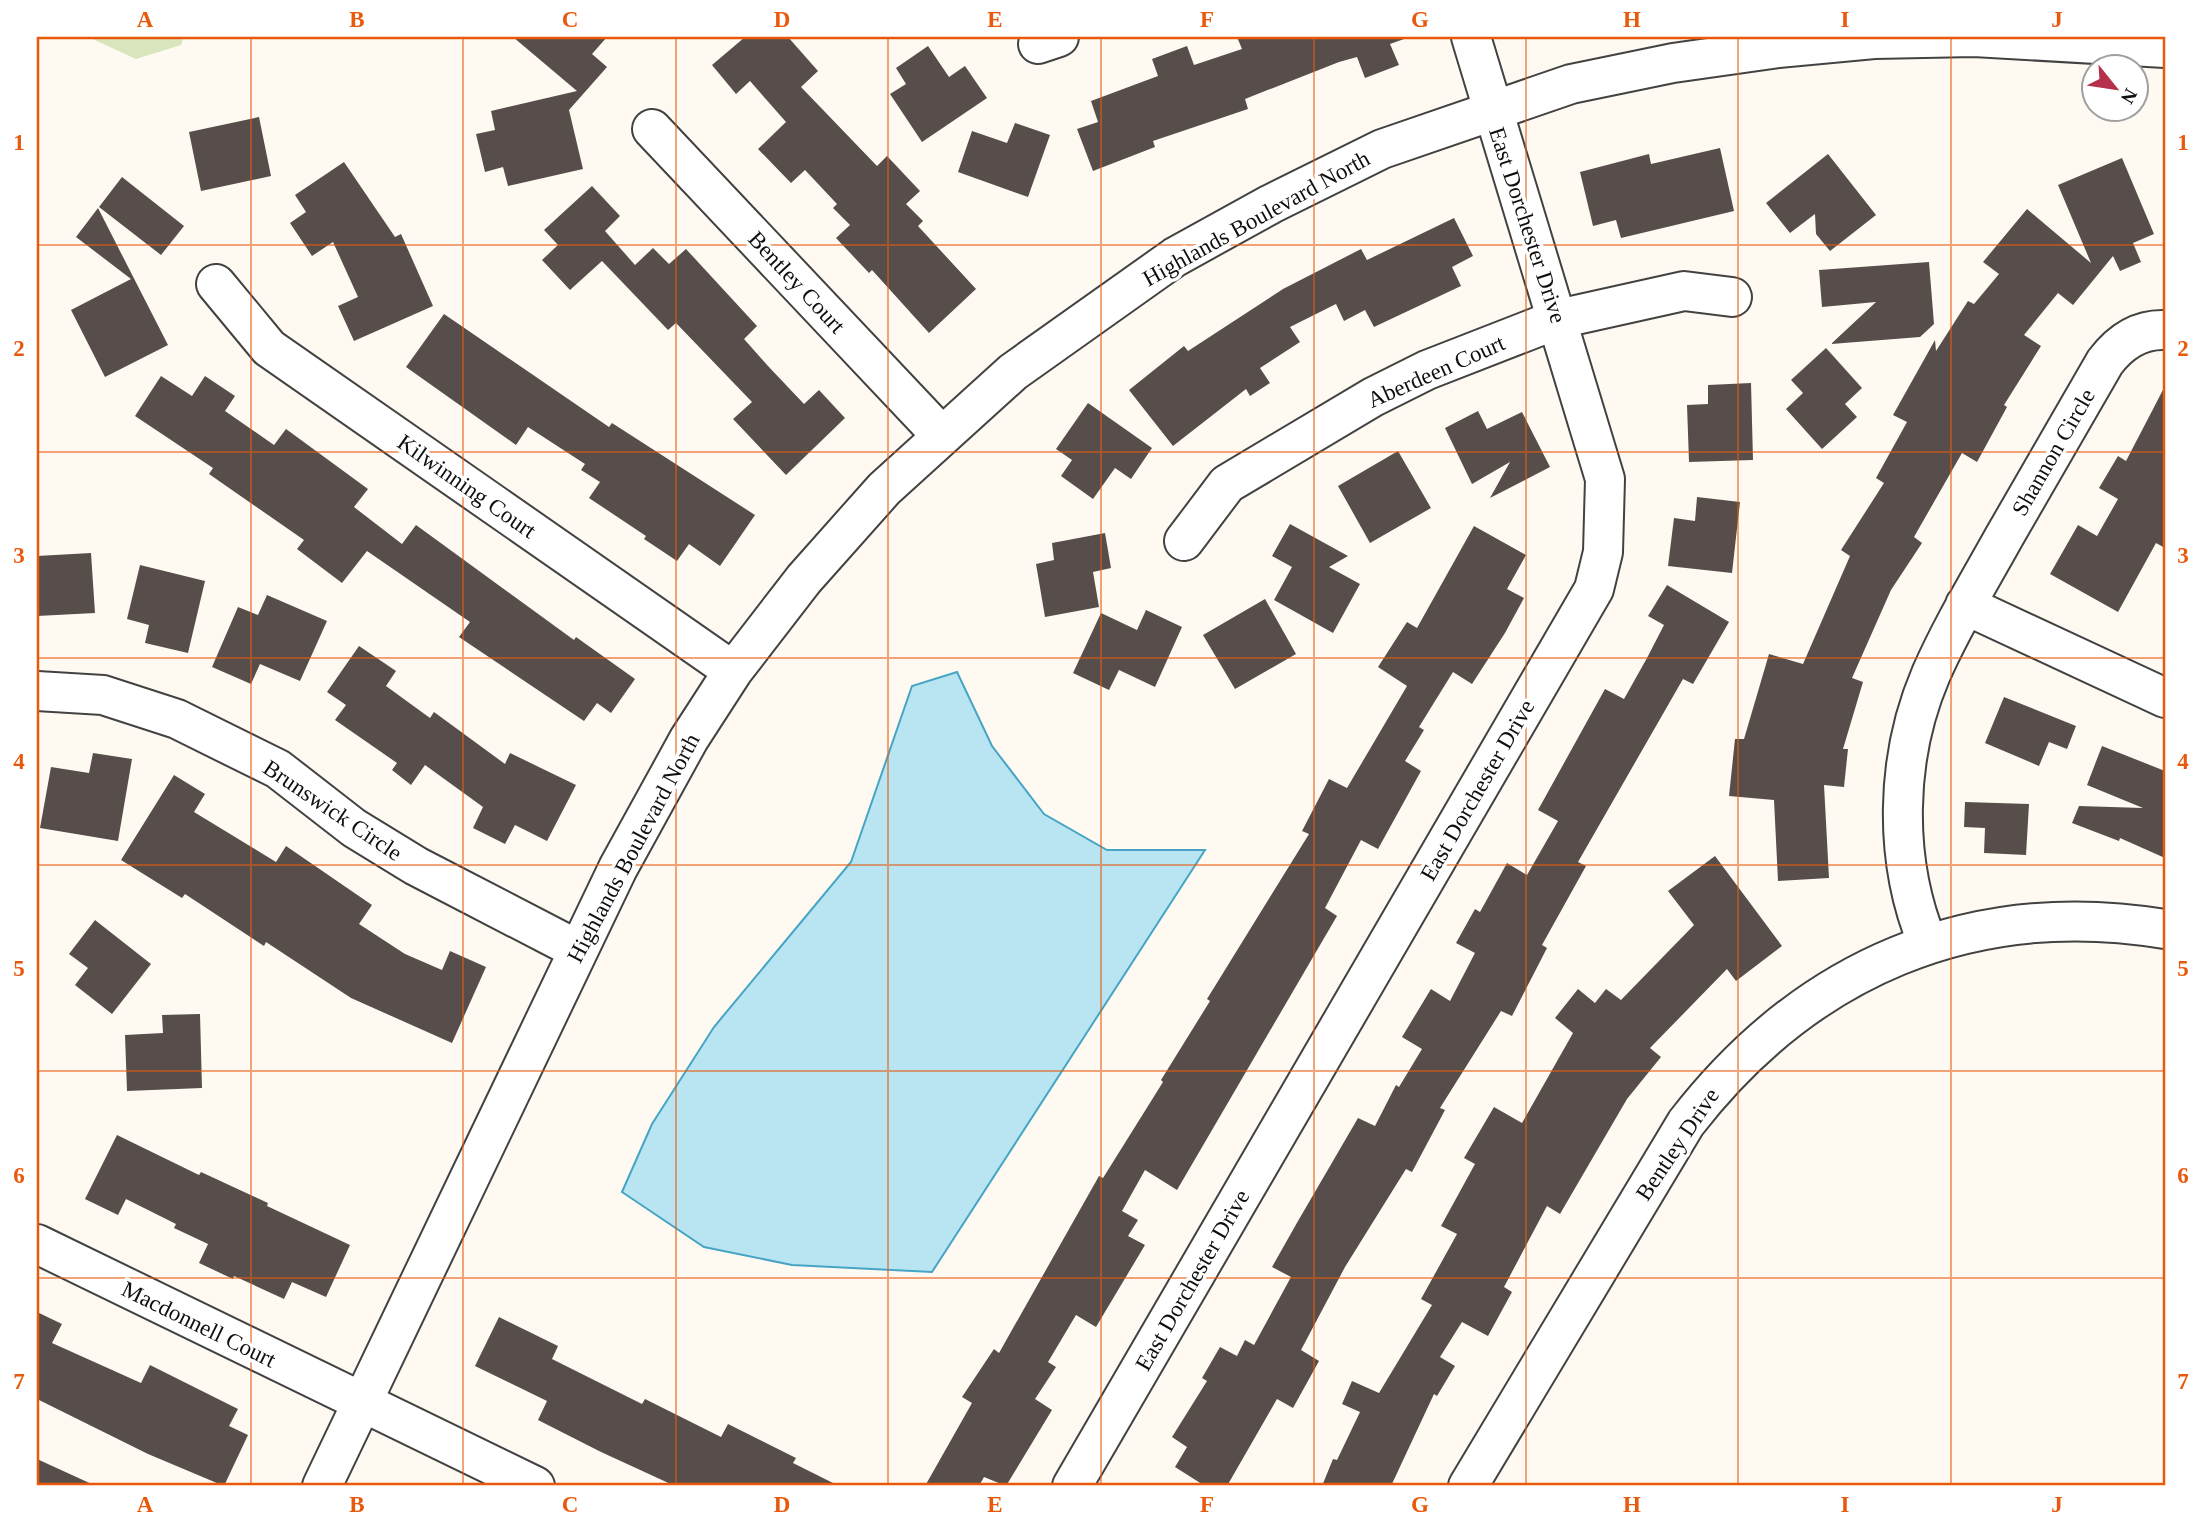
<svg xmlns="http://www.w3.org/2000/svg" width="2202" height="1523" font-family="Georgia,serif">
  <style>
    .green { fill: #d9e6bd }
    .water { fill: #b9e5f2; stroke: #46a4c4; stroke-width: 2 }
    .building { fill: #574e4c }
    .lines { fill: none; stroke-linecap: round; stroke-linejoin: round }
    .minor-casing { stroke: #424242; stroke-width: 42 }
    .minor { stroke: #fff; stroke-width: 38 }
    .grid { fill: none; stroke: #e8590c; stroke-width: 2; stroke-opacity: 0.55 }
    .labels { text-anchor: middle; stroke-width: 7; stroke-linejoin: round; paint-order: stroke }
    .street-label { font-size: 23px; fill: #0f0f0f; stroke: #fff }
    .neatline { fill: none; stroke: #e8590c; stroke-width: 2.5 }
    .grid-label { font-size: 23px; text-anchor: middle; font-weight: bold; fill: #e8590c }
  </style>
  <rect width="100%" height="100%" fill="#fefaf1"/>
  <path class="green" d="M 88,37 L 184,37 L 181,45 L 136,59 Z"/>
  <path class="water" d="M 957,672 L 992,746 L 1044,814 L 1107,850 L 1205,850 L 932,1272 L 792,1265 L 704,1247 L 622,1192 L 652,1124 L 714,1027 L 851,862 L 912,686 Z"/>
  <path class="building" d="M 513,37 L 607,37 L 592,54 L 607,67 L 569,110 L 583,169 L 508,186 L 503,167 L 485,172 L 476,134 L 495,130 L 491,111 L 577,91 Z
    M 745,37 L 788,37 L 818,71 L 801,87 L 877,166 L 887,156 L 920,191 L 906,204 L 923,221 L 918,226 L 976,289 L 929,333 L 872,270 L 869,273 L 836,238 L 850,225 L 833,208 L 837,204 L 805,170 L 791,183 L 758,149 L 786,122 L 750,81 L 736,94 L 712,65 Z
    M 1237,37 L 1404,39 L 1390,44 L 1399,65 L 1365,78 L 1357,57 L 1339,62 L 1245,99 L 1248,109 L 1153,141 L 1155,147 L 1093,171 L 1077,129 L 1098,122 L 1091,101 L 1158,76 L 1152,59 L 1187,46 L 1194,65 L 1242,49 Z
    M 928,46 L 949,77 L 965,66 L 987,98 L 922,142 L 890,94 L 906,84 L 896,68 Z
    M 259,117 L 271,176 L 201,191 L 189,132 Z
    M 1015,123 L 1050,135 L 1028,197 L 958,172 L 972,131 L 1007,143 Z
    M 1720,148 L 1734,211 L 1621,238 L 1616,220 L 1593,226 L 1580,172 L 1649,154 L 1651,164 Z
    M 1828,154 L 1876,215 L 1830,251 L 1816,234 L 1815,214 L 1790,233 L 1766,203 Z
    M 2122,158 L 2154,234 L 2133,243 L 2141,262 L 2120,271 L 2113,256 L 2073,305 L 2058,293 L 2024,335 L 2041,346 L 2004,405 L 2007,407 L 1977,462 L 1962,453 L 1914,537 L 1922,543 L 1891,590 L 1852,678 L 1863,682 L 1843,749 L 1848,749 L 1844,787 L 1824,785 L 1829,878 L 1778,881 L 1774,800 L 1729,796 L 1735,739 L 1744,739 L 1769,654 L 1803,664 L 1850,556 L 1841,550 L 1884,483 L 1876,478 L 1907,422 L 1893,415 L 1935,340 L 1936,351 L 1968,301 L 1974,304 L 1999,274 L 1983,262 L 2027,209 L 2091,263 L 2058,185 Z
    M 344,162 L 395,237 L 401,234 L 433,306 L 354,341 L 338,306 L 358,297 L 333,242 L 312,256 L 290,223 L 306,212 L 295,195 Z
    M 122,177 L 184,226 L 161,255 L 99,207 Z
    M 592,186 L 620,216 L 605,231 L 635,265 L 653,248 L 669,264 L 686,249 L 757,326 L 744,339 L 768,366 L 804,404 L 819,390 L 845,418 L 786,475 L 733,419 L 752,402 L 676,323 L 668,330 L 602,261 L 570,290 L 542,260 L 558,245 L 544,230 Z
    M 98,208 L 168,345 L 105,377 L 71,310 L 131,279 L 76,237 Z
    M 1454,218 L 1473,256 L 1452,267 L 1461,286 L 1374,327 L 1365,310 L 1344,321 L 1336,304 L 1290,327 L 1300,342 L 1260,368 L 1270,383 L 1250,396 L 1246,389 L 1173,446 L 1129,390 L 1184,346 L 1188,351 L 1283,289 L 1361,249 L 1367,260 Z
    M 1929,262 L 1934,324 L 1920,337 L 1831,344 L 1876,302 L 1822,307 L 1819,270 Z
    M 444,314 L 609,427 L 612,423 L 755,515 L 720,566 L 689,544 L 677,561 L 644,539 L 646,536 L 589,498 L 600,482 L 581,470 L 585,464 L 528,427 L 516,445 L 406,367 Z
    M 1826,348 L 1862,388 L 1845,404 L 1857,417 L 1822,449 L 1786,409 L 1803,393 L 1791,380 Z
    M 161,376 L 192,396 L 205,376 L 235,396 L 225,411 L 274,445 L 286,429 L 368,489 L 354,507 L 402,544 L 416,525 L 574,640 L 576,637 L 635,679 L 611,713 L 597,703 L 584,721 L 459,637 L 470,622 L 367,551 L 342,583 L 297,549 L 304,540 L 209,474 L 213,468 L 135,416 Z
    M 1751,383 L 1753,460 L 1689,462 L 1687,405 L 1708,404 L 1708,385 Z
    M 2165,386 L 2165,548 L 2156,543 L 2118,612 L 2050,574 L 2078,525 L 2097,536 L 2118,499 L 2099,488 L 2118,456 L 2126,461 Z
    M 1088,403 L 1152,448 L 1131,479 L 1115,468 L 1093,499 L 1061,476 L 1072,460 L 1056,449 Z
    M 1478,411 L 1487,429 L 1522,412 L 1550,467 L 1490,498 L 1510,462 L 1472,484 L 1445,428 Z
    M 1398,451 L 1431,508 L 1370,543 L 1338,486 Z
    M 1697,497 L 1740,502 L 1732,573 L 1668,566 L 1674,518 L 1695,521 Z
    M 1290,524 L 1348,556 L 1329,567 L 1360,584 L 1333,633 L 1274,600 L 1292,567 L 1272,556 Z
    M 1474,526 L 1526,555 L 1507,589 L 1524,598 L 1505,633 L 1472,684 L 1453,672 L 1419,727 L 1424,730 L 1405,761 L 1421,771 L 1378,849 L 1361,840 L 1325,908 L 1337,916 L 1177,1190 L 1145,1170 L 1122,1211 L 1138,1220 L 1128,1236 L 1145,1245 L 1096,1327 L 1076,1315 L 1048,1362 L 1056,1367 L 1035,1399 L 1052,1410 L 1006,1486 L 984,1477 L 979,1486 L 925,1486 L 972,1403 L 962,1397 L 994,1349 L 999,1353 L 1099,1176 L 1103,1178 L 1163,1082 L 1161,1080 L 1210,1001 L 1207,999 L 1309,834 L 1302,831 L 1329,779 L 1347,788 L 1407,686 L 1378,667 L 1407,622 L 1417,628 Z
    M 1105,533 L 1111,568 L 1093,572 L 1099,607 L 1045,617 L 1036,564 L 1054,560 L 1052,543 Z
    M 91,553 L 95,613 L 37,616 L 37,556 Z
    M 140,565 L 205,581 L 188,653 L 145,643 L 149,625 L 127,619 Z
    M 1667,585 L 1729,622 L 1693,684 L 1683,679 L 1578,862 L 1586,866 L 1542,945 L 1547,948 L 1512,1016 L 1501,1011 L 1440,1108 L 1445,1110 L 1412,1172 L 1406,1169 L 1345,1267 L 1301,1350 L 1319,1361 L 1293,1408 L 1277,1399 L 1227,1486 L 1205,1486 L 1175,1467 L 1187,1447 L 1172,1437 L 1207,1381 L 1202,1378 L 1220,1347 L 1237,1356 L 1245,1340 L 1254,1345 L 1291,1277 L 1272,1267 L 1298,1221 L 1358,1118 L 1375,1126 L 1396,1085 L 1399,1087 L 1422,1049 L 1402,1037 L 1431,989 L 1450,1001 L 1475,953 L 1456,943 L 1475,909 L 1480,912 L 1507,863 L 1527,875 L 1558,821 L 1538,810 L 1605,689 L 1624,699 L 1647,658 L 1664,625 L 1648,616 Z
    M 267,595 L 327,621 L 300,681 L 260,664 L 251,684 L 212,667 L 238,607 L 258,615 Z
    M 1265,599 L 1296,654 L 1235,689 L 1203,635 Z
    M 1146,610 L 1182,627 L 1155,687 L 1119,670 L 1109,690 L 1073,673 L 1101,613 L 1137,630 Z
    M 359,646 L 396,671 L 386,686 L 430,718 L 434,712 L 505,764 L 510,753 L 576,785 L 547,841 L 515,825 L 505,844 L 473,828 L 483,807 L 425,765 L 411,785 L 392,770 L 397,763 L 335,720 L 346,705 L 327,692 Z
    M 2004,697 L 2076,726 L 2067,749 L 2049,742 L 2039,766 L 1985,743 Z
    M 2102,746 L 2165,771 L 2165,858 L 2120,838 L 2119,841 L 2072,823 L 2079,806 L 2143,808 L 2087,785 Z
    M 93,753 L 132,759 L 118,841 L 40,828 L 51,767 L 89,773 Z
    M 174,775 L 205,794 L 194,812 L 276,862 L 286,846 L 372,905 L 359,924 L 405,954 L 442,970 L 450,951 L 486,967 L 452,1043 L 351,998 L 266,942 L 264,946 L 185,894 L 182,898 L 121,860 Z
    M 1965,802 L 2029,804 L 2026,855 L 1984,853 L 1985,828 L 1964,827 Z
    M 1715,856 L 1782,946 L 1736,981 L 1727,969 L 1650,1048 L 1661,1057 L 1627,1099 L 1560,1214 L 1547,1206 L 1504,1287 L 1512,1292 L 1488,1336 L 1462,1322 L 1440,1357 L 1455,1366 L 1437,1396 L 1434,1394 L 1391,1486 L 1322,1486 L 1333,1459 L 1337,1460 L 1360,1412 L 1342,1404 L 1352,1381 L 1379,1393 L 1432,1305 L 1421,1299 L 1457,1234 L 1441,1226 L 1475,1164 L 1464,1158 L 1494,1107 L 1522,1123 L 1573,1033 L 1555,1018 L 1578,989 L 1595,1003 L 1606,989 L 1621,1000 L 1694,925 L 1668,891 Z
    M 95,920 L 151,964 L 112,1014 L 75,985 L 88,968 L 69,954 Z
    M 200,1014 L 202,1088 L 127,1091 L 125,1035 L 163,1033 L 162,1015 Z
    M 117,1135 L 199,1175 L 201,1172 L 268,1203 L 267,1206 L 350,1245 L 326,1297 L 292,1282 L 284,1299 L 234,1276 L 233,1279 L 199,1263 L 208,1244 L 174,1228 L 176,1224 L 126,1199 L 118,1215 L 85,1199 Z
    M 37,1312 L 62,1324 L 52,1343 L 141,1383 L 150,1365 L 238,1409 L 229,1426 L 248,1435 L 224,1486 L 148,1454 L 37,1399 Z
    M 499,1317 L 558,1346 L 552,1359 L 642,1404 L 645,1399 L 721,1437 L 728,1424 L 796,1458 L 793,1463 L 839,1486 L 675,1486 L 601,1452 L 538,1420 L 547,1401 L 475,1366 Z
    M 37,1459 L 96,1486 L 37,1486 Z"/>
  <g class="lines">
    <g class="minor-casing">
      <path id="minor" d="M 1038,44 L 1059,37
        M 652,129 L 941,435
        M 216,284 L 269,348 L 733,671
        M 1184,541 L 1227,484 L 1373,397 L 1427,370 L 1558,319 L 1684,291 L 1732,297
        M 1965,605 L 2165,698
        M 37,691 L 103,695 L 177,719 L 278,769 L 354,828 L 416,866 L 578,950
        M 1928,944 C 1893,860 1895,758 1931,674 C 1952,626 1979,582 2004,537 C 2038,479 2071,420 2105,362 C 2120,342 2139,329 2165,330
        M 37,1244 L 535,1486
        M 322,1486 L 618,868 L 689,739 L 733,671 L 804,579 L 884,489 L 1013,372 L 1175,257 L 1271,204 L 1382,149 L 1571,84 L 1673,63 L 1778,48 L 1874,39 L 1974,37 L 2165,48
        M 1072,1486 L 1594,589 L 1603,552 L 1605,479 L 1471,37
        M 1468,1486 L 1686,1123 C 1806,968 1971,897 2165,929"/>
    </g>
    <use href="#minor" class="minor"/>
  </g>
  <path class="grid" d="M 251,37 L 251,1486M 463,37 L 463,1486M 676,37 L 676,1486M 888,37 L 888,1486M 1101,37 L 1101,1486M 1314,37 L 1314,1486M 1526,37 L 1526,1486M 1738,37 L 1738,1486M 1951,37 L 1951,1486M 37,245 L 2165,245M 37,452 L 2165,452M 37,658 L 2165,658M 37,865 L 2165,865M 37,1071 L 2165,1071M 37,1278 L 2165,1278"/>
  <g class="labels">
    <g class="street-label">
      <text transform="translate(1256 218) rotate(-29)" y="8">Highlands Boulevard North</text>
      <text transform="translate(1528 225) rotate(72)" y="8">East Dorchester Drive</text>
      <text transform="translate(797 282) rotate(47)" y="8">Bentley Court</text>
      <text transform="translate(1436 371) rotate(-24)" y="8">Aberdeen Court</text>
      <text transform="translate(2053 452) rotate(-60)" y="8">Shannon Circle</text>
      <text transform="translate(467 486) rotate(35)" y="8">Kilwinning Court</text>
      <text transform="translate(1477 790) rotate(-60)" y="8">East Dorchester Drive</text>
      <text transform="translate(333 810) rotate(34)" y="8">Brunswick Circle</text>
      <text transform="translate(633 848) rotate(-62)" y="8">Highlands Boulevard North</text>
      <text transform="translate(1677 1144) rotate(-56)" y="8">Bentley Drive</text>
      <text transform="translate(1192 1280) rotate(-60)" y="8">East Dorchester Drive</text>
      <text transform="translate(199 1324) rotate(26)" y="8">Macdonnell Court</text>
    </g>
  </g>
  <rect width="2202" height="1523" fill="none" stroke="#ffffff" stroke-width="77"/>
  <g transform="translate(2115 88) rotate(120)"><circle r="33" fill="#ffffff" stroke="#9f9f9f" stroke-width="2"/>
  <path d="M0-5L12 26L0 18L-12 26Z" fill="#b5304a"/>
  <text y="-10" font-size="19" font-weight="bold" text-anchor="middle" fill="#0f0f0f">N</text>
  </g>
  <rect x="38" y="38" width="2126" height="1446" class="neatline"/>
  <g class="grid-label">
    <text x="145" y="27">A</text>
    <text x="357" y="27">B</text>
    <text x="570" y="27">C</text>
    <text x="782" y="27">D</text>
    <text x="995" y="27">E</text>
    <text x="1207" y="27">F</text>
    <text x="1420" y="27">G</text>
    <text x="1632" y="27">H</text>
    <text x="1845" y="27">I</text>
    <text x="2057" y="27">J</text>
    <text x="19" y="150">1</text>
    <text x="2183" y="150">1</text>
    <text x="19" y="356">2</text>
    <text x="2183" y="356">2</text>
    <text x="19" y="563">3</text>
    <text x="2183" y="563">3</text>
    <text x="19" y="769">4</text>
    <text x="2183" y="769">4</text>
    <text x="19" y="976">5</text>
    <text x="2183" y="976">5</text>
    <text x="19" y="1183">6</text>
    <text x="2183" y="1183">6</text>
    <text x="19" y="1389">7</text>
    <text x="2183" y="1389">7</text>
    <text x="145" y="1512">A</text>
    <text x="357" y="1512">B</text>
    <text x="570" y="1512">C</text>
    <text x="782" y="1512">D</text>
    <text x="995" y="1512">E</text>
    <text x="1207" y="1512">F</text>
    <text x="1420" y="1512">G</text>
    <text x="1632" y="1512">H</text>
    <text x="1845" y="1512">I</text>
    <text x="2057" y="1512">J</text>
  </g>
</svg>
